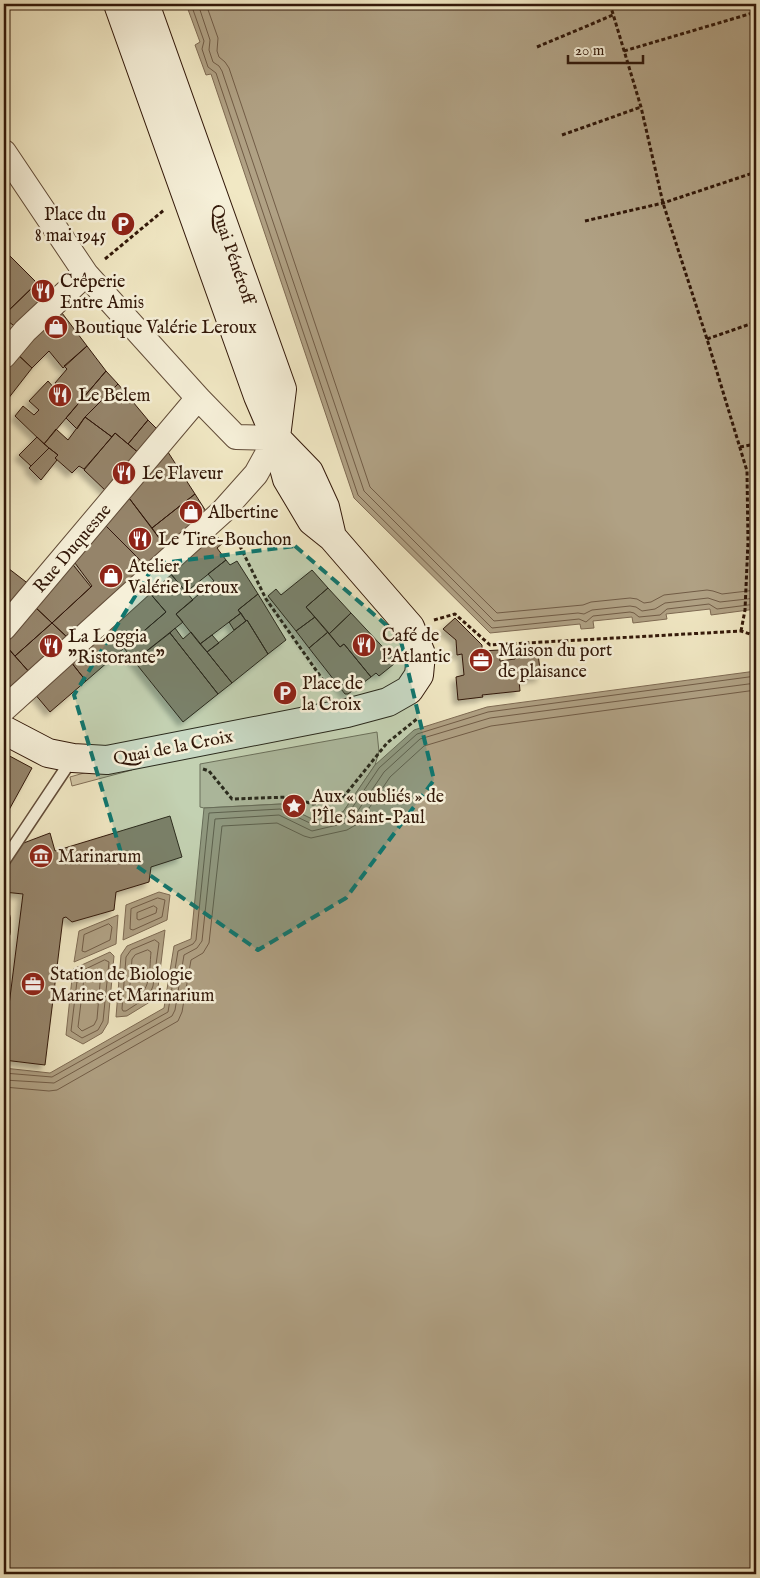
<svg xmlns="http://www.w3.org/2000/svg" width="760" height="1578" font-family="'IM FELL English',serif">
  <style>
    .green { fill: #d1c5a4; stroke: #826e56 }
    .water { fill: #b0a184; stroke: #7e6a53 }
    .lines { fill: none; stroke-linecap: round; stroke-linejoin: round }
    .shore { stroke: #715c46; stroke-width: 1 }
    .building { fill: #95846a; stroke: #321809; filter: url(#shadow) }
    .service-casing { stroke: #624c38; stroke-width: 14 }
    .minor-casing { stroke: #624c38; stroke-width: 26 }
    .secondary-casing { stroke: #321809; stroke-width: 30 }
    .path { stroke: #321809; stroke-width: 3; stroke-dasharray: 4 2.5; stroke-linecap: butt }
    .service { stroke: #f6f0d9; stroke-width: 11 }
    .minor { stroke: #f6f0d9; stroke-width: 24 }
    .secondary { stroke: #f6f0d9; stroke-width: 28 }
    .marked { fill: #0f766e; fill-opacity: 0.2; stroke: #0f766e; stroke-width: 4; stroke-dasharray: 10 6; stroke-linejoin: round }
    .labels { text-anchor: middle; stroke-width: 5; stroke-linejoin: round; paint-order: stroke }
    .poi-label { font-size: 18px; fill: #321809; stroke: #f6f0d9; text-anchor: start }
    .street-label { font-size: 18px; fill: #321809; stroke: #f6f0d9 }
  </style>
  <defs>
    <filter id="shadow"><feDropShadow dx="-4.5" dy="4.5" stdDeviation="2.5" flood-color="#0004"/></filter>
  </defs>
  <rect width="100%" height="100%" fill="#f1e8c4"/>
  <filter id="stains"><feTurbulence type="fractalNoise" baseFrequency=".004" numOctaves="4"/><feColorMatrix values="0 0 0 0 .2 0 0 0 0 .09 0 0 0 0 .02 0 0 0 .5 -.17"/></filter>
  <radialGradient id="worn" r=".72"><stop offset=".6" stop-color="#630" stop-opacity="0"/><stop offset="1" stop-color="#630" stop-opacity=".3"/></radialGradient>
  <path class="green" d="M 377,732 L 379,752 L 375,765 L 343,812 L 312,819 L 281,804 L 204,808 L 200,807 L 200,764 Z
    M 131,765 L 132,770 L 72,786 L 70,777 L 101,768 Z"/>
  <path class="water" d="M 186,4 L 756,4 L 756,609 L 711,615 L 710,609 L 666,614 L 667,619 L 633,623 L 632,617 L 593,621 L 594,628 L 581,629 L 580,624 L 490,633 L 354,498 L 211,74 L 206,75 L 195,45 L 200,42 Z
    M 756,671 L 756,1574 L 4,1574 L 4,1068 L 50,1073 L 164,1008 L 174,946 L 191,939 L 204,808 L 281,804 L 312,819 L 343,812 L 375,765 L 414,730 L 487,707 Z
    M 159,892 L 170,895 L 167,920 L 123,940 L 126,905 Z
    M 118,915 L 116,944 L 74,962 L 79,931 Z
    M 165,930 L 158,988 L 153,1000 L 127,1016 L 116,1017 L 121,955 L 127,946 Z
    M 110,952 L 114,956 L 108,1023 L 102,1033 L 83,1044 L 66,1035 L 73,969 Z"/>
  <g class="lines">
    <path class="shore" d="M 191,4 L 204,41 L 202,49 L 208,67 L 216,73 L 358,495 L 492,628 L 579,619 L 586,622 L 593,616 L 630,612 L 634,613 L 639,617 L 660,615 L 667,609 L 709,604 L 717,609 L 756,604
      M 198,4 L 210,40 L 209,50 L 213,62 L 219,66 L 222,71 L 364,491 L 494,621 L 578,613 L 584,614 L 592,610 L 630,606 L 636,607 L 642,611 L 655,609 L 665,603 L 708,598 L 720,602 L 756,598
      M 206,4 L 218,38 L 217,51 L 219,57 L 225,62 L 229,68 L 370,487 L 497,613 L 583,605 L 591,602 L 630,598 L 637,599 L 644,603 L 651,602 L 664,595 L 707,590 L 713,591 L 722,594 L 756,590
      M 158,898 L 165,900 L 162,917 L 133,930 L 130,929 L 131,909 Z
      M 154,906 L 157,908 L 156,913 L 139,920 L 137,919 L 137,913 Z
      M 109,924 L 112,927 L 110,940 L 85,952 L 82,951 L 84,935 Z
      M 155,940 L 159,943 L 153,986 L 149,996 L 126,1011 L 123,1011 L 122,1009 L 126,957 L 131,950 Z
      M 148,950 L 151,952 C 149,972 152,992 131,1000 L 129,997 L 132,959 L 135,955 Z
      M 105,960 L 109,962 L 103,1021 L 98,1030 L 82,1038 L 71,1031 L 78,973 Z
      M 98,970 L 101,972 L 97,1019 L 94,1025 L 82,1031 L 78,1027 L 84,978 Z
      M 4,1073 L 52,1077 L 168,1012 L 178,951 L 193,944 L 196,940 L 209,813 L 280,809 L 312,824 L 344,817 L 348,814 L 379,768 L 417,734 L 488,712 L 756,676
      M 4,1080 L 54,1083 L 172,1016 L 175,1010 L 184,955 L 197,948 L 202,941 L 215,819 L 279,815 L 312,831 L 346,823 L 353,818 L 384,772 L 420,739 L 490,718 L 756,683
      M 4,1087 L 49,1091 L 57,1090 L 178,1021 L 182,1012 L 191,960 L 203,953 L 209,943 L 222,826 L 277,823 L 304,836 L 311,838 L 347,830 L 359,823 L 390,777 L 424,746 L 491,726 L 756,690"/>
  </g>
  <path class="building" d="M 4,250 L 37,283 L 4,315 Z
    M 37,283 L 49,297 L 17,328 L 5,319 L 4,319 L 4,315 Z
    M 59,309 L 87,346 L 63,368 L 49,351 L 32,368 L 14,351 Z
    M 87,346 L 106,371 L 44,444 L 15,416 L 23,406 L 34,415 L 39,410 L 29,401 L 48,381 L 56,390 L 59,386 L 55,383 L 67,369 L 64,366 Z
    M 14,351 L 32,368 L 4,404 L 4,364 Z
    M 106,371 L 118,384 L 85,417 L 77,429 L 66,418 Z
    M 118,384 L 148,420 L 128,444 L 115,433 L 112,437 L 85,417 Z
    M 85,417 L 112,437 L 84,469 L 79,466 L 72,473 L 55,458 L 58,455 L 44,444 L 56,429 L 68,440 Z
    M 148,420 L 159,431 L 140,454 L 128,444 Z
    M 115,433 L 140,454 L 107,492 L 84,470 Z
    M 37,437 L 49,448 L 31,466 L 19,455 Z
    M 49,448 L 58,455 L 55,458 L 57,460 L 41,480 L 29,468 Z
    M 166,449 L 195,494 L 152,528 L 126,494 Z
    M 126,494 L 168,550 L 147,567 L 102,522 Z
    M 195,494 L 209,516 L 168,550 L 152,528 Z
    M 102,522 L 147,567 L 68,638 L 52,623 L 92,586 L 72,559 Z
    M 218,537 L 223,543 L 217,548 L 226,560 L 186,592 L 170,573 L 210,540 L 212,543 Z
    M 226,560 L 230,565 L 237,561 L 258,594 L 238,610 L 241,613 L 200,644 L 176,614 L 214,581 L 208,574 Z
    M 70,561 L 91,587 L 52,623 L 34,606 Z
    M 4,565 L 30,585 L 4,616 Z
    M 312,570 L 328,588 L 306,607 L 315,617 L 296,631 L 268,596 L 276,589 L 281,595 Z
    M 170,573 L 193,600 L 176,614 L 183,622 L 134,661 L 124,648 L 166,612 L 148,591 Z
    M 328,588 L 351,613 L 329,634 L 306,607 Z
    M 148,591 L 166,612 L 124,648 L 107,627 Z
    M 258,594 L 286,640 L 268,654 L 247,620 L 246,621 L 238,610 Z
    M 34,606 L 52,623 L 15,656 L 4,643 Z
    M 241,613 L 246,621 L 234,630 L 229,622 Z
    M 351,613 L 394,659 L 391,661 L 394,664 L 379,676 L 376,673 L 371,677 L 344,644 L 340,647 L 329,634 Z
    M 315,617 L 328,632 L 309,648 L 296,631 Z
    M 455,618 L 482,645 L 482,651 L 499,650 L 500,661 L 515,659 L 515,656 L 538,654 L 541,677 L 519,680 L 520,691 L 482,695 L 483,697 L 458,700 L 456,677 L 464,675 L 462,654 L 457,655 L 456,640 L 443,629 Z
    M 247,620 L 268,654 L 232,683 L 207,652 Z
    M 52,623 L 68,638 L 30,673 L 15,656 Z
    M 175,628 L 183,639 L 191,632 L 232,683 L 218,694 L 170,633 Z
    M 108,629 L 124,648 L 86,681 L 71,662 Z
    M 328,632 L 340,647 L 344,644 L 371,677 L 348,694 L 345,694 L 309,648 Z
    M 170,633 L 218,694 L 183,722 L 134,661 Z
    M 212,635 L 219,643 L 207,652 L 200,644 Z
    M 4,644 L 30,673 L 4,697 Z
    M 71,662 L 86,681 L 50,712 L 34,693 Z
    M 4,753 L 32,768 L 4,819 Z
    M 170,816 L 182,857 L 151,867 L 149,882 L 116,892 L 114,910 L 72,922 L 66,917 L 63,918 L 45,1065 L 4,1060 L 4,1045 L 23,894 L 4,892 L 7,867 L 12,854 L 21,844 L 50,833 L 55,851 Z"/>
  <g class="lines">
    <g class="service-casing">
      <path id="service" d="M 4,861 L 72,759
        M 4,918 L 4,932"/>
    </g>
    <g class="minor-casing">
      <path id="minor" d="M 4,152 L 86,274 L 198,398 L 236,437 L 276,438 L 256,474 L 223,511 L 4,709
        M 4,356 L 25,331 L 86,274
        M 4,628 L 198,398"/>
    </g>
    <g class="secondary-casing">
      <path id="secondary" d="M 145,4 L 282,389 L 276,437
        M 279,441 L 309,472 L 325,507 L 332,537
        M 4,730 L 48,753 L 73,758 L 107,760 L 347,713 L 388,702 L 409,690 L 419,675 L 421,654 L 410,627 L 332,537 L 312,521 L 287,479 L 276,438 L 258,396 L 118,4"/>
    </g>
    <path class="path" d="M 610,4 L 641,107 L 663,203 L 707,339 L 747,471 L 748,542 L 745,610 L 741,631
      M 4,12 L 13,4
      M 537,47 L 613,15
      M 624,51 L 756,12
      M 562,135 L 641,107
      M 585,221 L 663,203 L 756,172
      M 105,259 L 164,210
      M 707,339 L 756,322
      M 740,447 L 756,444
      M 234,534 L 266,599 L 330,690
      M 434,620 L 455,614 L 490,645 L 741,631 L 756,636
      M 203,769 L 209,771 L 232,799 L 289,797 L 313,804 L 341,800 L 387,743 L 418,718"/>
    <use href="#service" class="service"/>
    <use href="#minor" class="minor"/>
    <use href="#secondary" class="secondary"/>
  </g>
  <path class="marked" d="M 295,546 L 400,637 L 434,780 L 346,898 L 258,950 L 122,856 L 74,695 L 155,564 Z"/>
  <defs>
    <g id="parking-disc" transform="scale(1.25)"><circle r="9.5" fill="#8f2418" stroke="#f6f0d9"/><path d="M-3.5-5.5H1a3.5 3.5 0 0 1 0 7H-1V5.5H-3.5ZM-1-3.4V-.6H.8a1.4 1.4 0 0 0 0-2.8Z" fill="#fff"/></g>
    <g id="restaurant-disc" transform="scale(1.25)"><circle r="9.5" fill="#8f2418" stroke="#f6f0d9"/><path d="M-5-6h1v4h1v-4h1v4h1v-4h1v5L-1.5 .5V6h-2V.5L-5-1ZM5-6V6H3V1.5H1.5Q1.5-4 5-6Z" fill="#fff"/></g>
    <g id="shop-disc" transform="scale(1.25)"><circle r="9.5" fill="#8f2418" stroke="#f6f0d9"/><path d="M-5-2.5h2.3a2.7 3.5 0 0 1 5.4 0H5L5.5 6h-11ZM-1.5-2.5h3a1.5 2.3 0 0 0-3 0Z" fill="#fff"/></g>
    <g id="office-disc" transform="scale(1.25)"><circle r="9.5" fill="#8f2418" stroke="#f6f0d9"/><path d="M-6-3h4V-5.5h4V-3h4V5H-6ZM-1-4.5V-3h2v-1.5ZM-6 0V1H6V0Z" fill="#fff"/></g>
    <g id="sight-disc" transform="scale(1.25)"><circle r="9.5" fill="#8f2418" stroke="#f6f0d9"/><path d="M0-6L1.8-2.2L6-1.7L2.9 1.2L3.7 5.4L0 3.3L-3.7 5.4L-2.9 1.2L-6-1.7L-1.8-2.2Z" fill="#fff"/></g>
    <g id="museum-disc" transform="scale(1.25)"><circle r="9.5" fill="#8f2418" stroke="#f6f0d9"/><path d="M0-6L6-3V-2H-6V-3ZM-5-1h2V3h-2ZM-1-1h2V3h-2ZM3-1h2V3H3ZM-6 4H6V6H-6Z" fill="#fff"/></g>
  </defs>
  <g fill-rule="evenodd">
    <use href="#parking-disc" x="123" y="224"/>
    <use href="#restaurant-disc" x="43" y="291"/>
    <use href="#shop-disc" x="56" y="327"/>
    <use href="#restaurant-disc" x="60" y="395"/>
    <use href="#restaurant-disc" x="124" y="473"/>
    <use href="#shop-disc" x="191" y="512"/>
    <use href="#restaurant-disc" x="140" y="539"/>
    <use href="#shop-disc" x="111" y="576"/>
    <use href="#restaurant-disc" x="364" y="645"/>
    <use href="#restaurant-disc" x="51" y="646"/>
    <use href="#office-disc" x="481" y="660"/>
    <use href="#parking-disc" x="285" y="693"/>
    <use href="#sight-disc" x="294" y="806"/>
    <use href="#museum-disc" x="41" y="856"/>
    <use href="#office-disc" x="33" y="984"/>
  </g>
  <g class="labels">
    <g class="poi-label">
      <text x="106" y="220" text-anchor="end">Place du<tspan x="106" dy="21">8 mai 1945</tspan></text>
      <text x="60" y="287">Crêperie<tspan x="60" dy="21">Entre Amis</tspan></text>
      <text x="74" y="333">Boutique Valérie Leroux</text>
      <text x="78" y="401">Le Belem</text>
      <text x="142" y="479">Le Flaveur</text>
      <text x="208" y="518">Albertine</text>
      <text x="158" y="545">Le Tire-Bouchon</text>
      <text x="128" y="572">Atelier<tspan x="128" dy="21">Valérie Leroux</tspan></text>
      <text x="382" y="641">Café de<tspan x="382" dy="21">l'Atlantic</tspan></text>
      <text x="68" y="642">La Loggia<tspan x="68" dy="21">"Ristorante"</tspan></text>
      <text x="498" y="656">Maison du port<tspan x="498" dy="21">de plaisance</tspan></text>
      <text x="302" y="689">Place de<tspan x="302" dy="21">la Croix</tspan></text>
      <text x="312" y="802">Aux « oubliés » de<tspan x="312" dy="21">l'Île Saint-Paul</tspan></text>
      <text x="58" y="862">Marinarum</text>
      <text x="50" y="980">Station de Biologie<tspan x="50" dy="21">Marine et Marinarium</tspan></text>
    </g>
    <g class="street-label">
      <text transform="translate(233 254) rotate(71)" y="6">Quai Pénéroff</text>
      <text transform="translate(72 548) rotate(-50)" y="6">Rue Duquesne</text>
      <text transform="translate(173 747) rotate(-11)" y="6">Quai de la Croix</text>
    </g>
  </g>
  <rect width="760" height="1578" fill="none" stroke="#f1e8c4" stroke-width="20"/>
  <rect x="5" y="5" width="750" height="1568" fill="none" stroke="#321809" stroke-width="2.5"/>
  <rect x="10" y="10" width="740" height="1558" fill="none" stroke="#321809"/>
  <path d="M568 55v8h75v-8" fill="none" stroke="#321809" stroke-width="2.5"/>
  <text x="575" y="55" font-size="15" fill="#321809" stroke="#f6f0d9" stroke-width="4" paint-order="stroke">20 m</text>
  <rect width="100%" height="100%" filter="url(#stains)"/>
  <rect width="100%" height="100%" fill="url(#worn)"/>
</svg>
